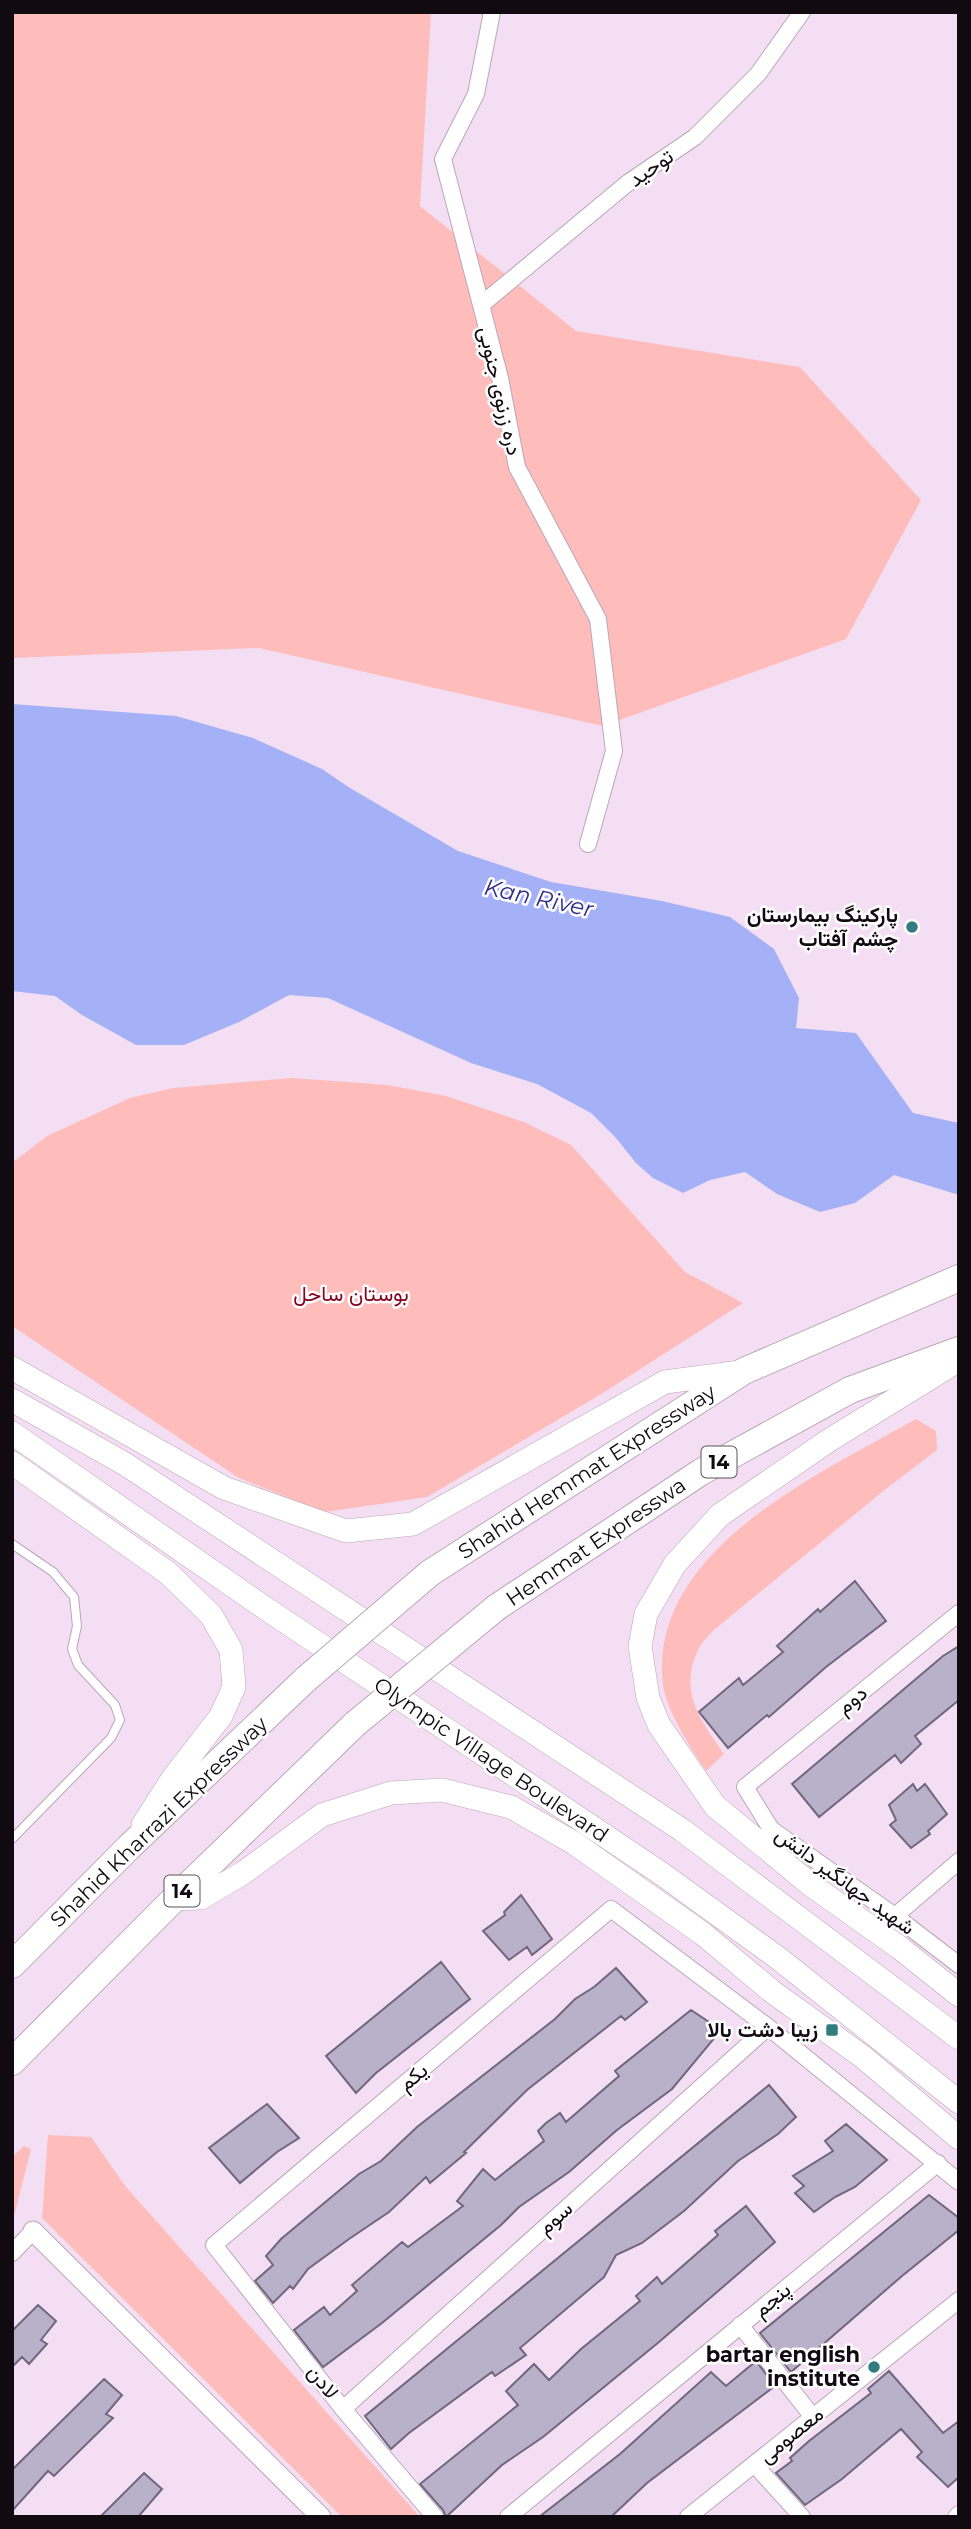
<svg xmlns="http://www.w3.org/2000/svg" width="971" height="2529" font-family="Montserrat,Vazirmatn,sans-serif">
  <style>
    .green { fill: #febcba }
    .water { fill: #a5b1f7 }
    .building { fill: #b9b0c9; stroke: #70677e; stroke-width: 2 }
    .lines { fill: none; stroke-linecap: round; stroke-linejoin: round }
    .service-casing { stroke: #bba6b9; stroke-width: 10 }
    .minor-casing { stroke: #bba6b9; stroke-width: 18 }
    .tertiary-casing { stroke: #bba6b9; stroke-width: 21 }
    .secondary-casing { stroke: #bba6b9; stroke-width: 24 }
    .trunk-casing { stroke: #bba6b9; stroke-width: 28 }
    .service { stroke: #fff; stroke-width: 8 }
    .minor { stroke: #fff; stroke-width: 16 }
    .tertiary { stroke: #fff; stroke-width: 19 }
    .secondary { stroke: #fff; stroke-width: 23 }
    .trunk { stroke: #fff; stroke-width: 26 }
    .trunk-bridge-casing { stroke: #bba6b9; stroke-width: 28; stroke-linecap: butt }
    .trunk-bridge { stroke: #fff; stroke-width: 26 }
    .poi-dot { fill: #327b7e; stroke: #fff; stroke-width: 2.5 }
    .labels { text-anchor: middle; stroke-width: 5; stroke-linejoin: round; paint-order: stroke }
    .shield { fill: #fff; stroke: #585458; stroke-width: 2 }
    .shield-label { font-size: 19px; font-weight: bold; fill: #110a11 }
    .street-label { font-size: 21px; fill: #110a11; stroke: #fff }
    .poi-label { font-size: 21px; font-weight: bold; fill: #110a11; stroke: #fff; text-anchor: end }
    .park-label { font-size: 21px; fill: #870220; stroke: #fff }
    .water-label { font-size: 23px; font-style: italic; fill: #2f2c8e; stroke: #fff }
  </style>
  <rect width="100%" height="100%" fill="#f4def3"/>
  <path class="green" d="M 12,12 L 431,12 L 420,206 L 576,331 L 800,367 L 921,500 L 846,639 L 603,726 L 259,648 L 12,658 Z
    M 292,1078 L 388,1085 L 446,1096 L 524,1122 L 571,1145 L 685,1272 L 743,1303 L 603,1393 L 427,1497 L 325,1512 L 239,1478 L 12,1326 L 12,1163 L 47,1136 L 130,1098 L 173,1088 Z
    M 916,1419 L 936,1431 L 937,1450 L 887,1488 L 715,1629 C 709,1635 701,1643 698,1650 C 678,1692 701,1721 724,1754 L 706,1771 C 691,1748 667,1712 663,1685 C 647,1550 820,1474 916,1419 Z
    M 48,2135 L 91,2137 L 126,2187 L 420,2517 L 342,2517 L 42,2218 Z
    M 24,2146 L 31,2149 L 12,2224 L 12,2157 Z"/>
  <path class="water" d="M 12,704 L 176,716 L 253,738 L 322,769 L 350,788 L 458,851 L 551,882 L 662,901 L 730,917 L 774,949 L 799,998 L 796,1028 L 856,1033 L 913,1113 L 959,1123 L 959,1195 L 894,1175 L 855,1203 L 820,1212 L 777,1194 L 745,1172 L 710,1180 L 683,1193 L 653,1178 L 636,1163 L 616,1138 L 591,1113 L 537,1084 L 471,1063 L 328,998 L 289,995 L 239,1022 L 184,1045 L 136,1045 L 82,1015 L 55,996 L 12,991 Z"/>
  <path class="building" d="M 855,1581 L 886,1621 L 826,1667 L 769,1717 L 767,1715 L 728,1748 L 699,1712 L 739,1678 L 743,1685 L 783,1652 L 777,1646 L 818,1609 L 820,1612 Z
    M 959,1646 L 959,1700 L 915,1736 L 921,1744 L 901,1763 L 895,1755 L 819,1817 L 792,1784 L 943,1656 Z
    M 913,1784 L 917,1791 L 925,1784 L 947,1814 L 928,1831 L 930,1834 L 911,1848 L 890,1825 L 896,1820 L 889,1805 Z
    M 521,1895 L 552,1939 L 532,1955 L 527,1947 L 509,1960 L 483,1931 L 505,1915 L 504,1912 Z
    M 441,1962 L 470,1999 L 376,2073 L 356,2093 L 326,2056 Z
    M 616,1968 L 647,2002 L 625,2020 L 621,2016 L 527,2090 L 464,2152 L 466,2153 L 430,2183 L 426,2177 L 389,2212 L 349,2239 L 308,2269 L 293,2289 L 290,2286 L 273,2303 L 255,2281 L 273,2265 L 266,2256 L 281,2239 L 359,2174 L 381,2161 L 417,2127 L 555,2019 L 575,1999 L 594,1987 Z
    M 691,2010 L 721,2030 L 672,2089 L 617,2130 L 569,2172 L 519,2207 L 501,2225 L 382,2323 L 323,2367 L 294,2330 L 324,2307 L 330,2315 L 357,2291 L 352,2285 L 402,2242 L 408,2247 L 463,2206 L 457,2201 L 483,2169 L 495,2180 L 544,2141 L 538,2131 L 546,2123 L 560,2113 L 566,2122 L 619,2076 L 615,2071 Z
    M 769,2085 L 796,2117 L 778,2134 L 738,2161 L 684,2211 L 642,2243 L 616,2255 L 604,2277 L 520,2348 L 526,2355 L 495,2376 L 492,2372 L 409,2433 L 391,2449 L 365,2416 Z
    M 267,2104 L 299,2138 L 277,2152 L 240,2183 L 209,2148 Z
    M 846,2124 L 887,2160 L 855,2187 L 835,2197 L 814,2212 L 795,2193 L 804,2186 L 793,2176 L 833,2151 L 825,2141 Z
    M 929,2195 L 959,2218 L 959,2230 L 902,2276 L 791,2372 L 760,2333 Z
    M 746,2206 L 775,2242 L 659,2342 L 543,2437 L 502,2465 L 446,2517 L 443,2510 L 420,2484 L 518,2405 L 506,2391 L 534,2364 L 549,2380 L 581,2349 L 640,2301 L 636,2296 L 657,2277 L 662,2284 L 718,2235 L 715,2231 Z
    M 38,2305 L 56,2321 L 41,2340 L 47,2344 L 29,2364 L 22,2357 L 12,2367 L 12,2331 Z
    M 756,2361 L 775,2386 L 647,2483 L 611,2517 L 539,2517 L 620,2454 L 711,2372 L 726,2386 Z
    M 889,2371 L 943,2433 L 959,2421 L 959,2477 L 948,2487 L 917,2457 L 922,2452 L 901,2429 L 842,2479 L 805,2505 L 776,2473 L 792,2461 L 790,2458 L 809,2441 L 871,2393 L 868,2389 Z
    M 104,2379 L 122,2395 L 106,2414 L 113,2418 L 54,2476 L 48,2471 L 12,2511 L 12,2470 Z
    M 144,2473 L 162,2489 L 138,2517 L 100,2517 Z"/>
  <g class="lines">
    <g class="service-casing">
      <path id="service" d="M 12,1544 L 53,1572 L 74,1597 L 77,1626 L 72,1649 L 78,1665 L 115,1705 L 120,1720 L 111,1738 L 12,1839"/>
    </g>
    <g class="minor-casing">
      <path id="minor" d="M 492,12 L 476,94 L 443,159 L 500,378 L 517,467 L 598,619 L 614,751 L 588,844
        M 481,305 L 629,182 L 695,137 L 758,74 L 802,12
        M 959,1613 L 745,1787 L 771,1829 L 895,1916 L 959,1965
        M 895,1916 L 959,1861
        M 12,2253 L 33,2231
        M 740,2325 L 813,2417
        M 343,2409 L 768,2027
        M 754,2464 L 802,2517
        M 435,2517 L 343,2409 L 214,2245 L 611,1909 L 768,2027 L 959,2182
        M 508,2517 L 938,2163
        M 688,2517 L 959,2300
        M 956,2517 L 959,2514"/>
    </g>
    <g class="tertiary-casing">
      <path id="tertiary" d="M 33,2231 L 321,2517"/>
    </g>
    <g class="secondary-casing">
      <path id="secondary" d="M 959,1360 L 828,1441 L 720,1515 L 675,1564 L 646,1614 L 640,1646 L 648,1698 L 659,1725 L 715,1806 L 811,1885 L 900,1948 L 959,1995
        M 12,1368 L 224,1488 L 346,1531 L 413,1524 L 665,1382 L 741,1372
        M 12,1400 L 125,1464 L 682,1830 L 959,2038
        M 12,1433 L 265,1608 L 662,1874 L 778,1958 L 959,2102
        M 12,1463 L 168,1573 L 211,1615 L 231,1650 L 234,1687 L 221,1716 L 173,1778 L 143,1825
        M 174,1899 L 201,1898 L 243,1873 L 322,1815 L 391,1793 L 442,1790 L 511,1807 L 574,1843 L 703,1934 L 774,1993 L 863,2057 L 959,2138"/>
    </g>
    <g class="trunk-casing">
      <path id="trunk" d="M 430,1573 L 744,1371 L 959,1278
        M 497,1607 L 701,1472 L 850,1390 L 959,1350
        M 12,1965 L 129,1847 L 306,1679
        M 12,2062 L 174,1899 L 355,1724"/>
    </g>
    <use href="#service" class="service"/>
    <use href="#minor" class="minor"/>
    <use href="#tertiary" class="tertiary"/>
    <use href="#secondary" class="secondary"/>
    <use href="#trunk" class="trunk"/>
    <g class="trunk-bridge-casing">
      <path id="trunk-bridge" d="M 306,1679 L 430,1573
        M 355,1724 L 497,1607"/>
    </g>
    <use href="#trunk-bridge" class="trunk-bridge"/>
  </g>
  <g class="poi-dot">
    <circle cx="912" cy="927" r="7"/>
    <rect x="825" y="2023" width="14" height="14" rx="3.5"/>
    <circle cx="874" cy="2367" r="7"/>
  </g>
  <g class="labels">
    <g class="shield">
      <rect x="701.5" y="1446.5" width="35" height="31" rx="5"/>
      <rect x="164.5" y="1875.5" width="35" height="31" rx="5"/>
    </g>
    <g class="shield-label">
      <text x="719" y="1469">14</text>
      <text x="182" y="1898">14</text>
    </g>
    <g class="street-label">
      <text transform="translate(651 168) rotate(-35)" y="7">توحید</text>
      <text transform="translate(500 391) rotate(77)" y="7">دره زرنوی جنوبی</text>
      <text transform="translate(587 1472) rotate(-33)" y="7">Shahid Hemmat Expressway</text>
      <text transform="translate(596 1542) rotate(-34)" y="7">Hemmat Expresswa</text>
      <text transform="translate(852 1700) rotate(-39)" y="7">دوم</text>
      <text transform="translate(491 1760) rotate(34)" y="7">Olympic Village Boulevard</text>
      <text transform="translate(159 1822) rotate(-44)" y="7">Shahid Kharrazi Expressway</text>
      <text transform="translate(845 1881) rotate(36)" y="7">شهید جهانگیر دانش</text>
      <text transform="translate(413 2077) rotate(-40)" y="7">یکم</text>
      <text transform="translate(555 2218) rotate(-42)" y="7">سوم</text>
      <text transform="translate(772 2300) rotate(-40)" y="7">پنجم</text>
      <text transform="translate(323 2382) rotate(52)" y="7">لادن</text>
      <text transform="translate(791 2435) rotate(-39)" y="7">معصومی</text>
    </g>
    <g class="poi-label">
      <text x="898" y="922">پاركينگ بيمارستان<tspan x="898" dy="24">چشم آفتاب</tspan></text>
      <text x="818" y="2037">زیبا دشت بالا</text>
      <text x="860" y="2362">bartar english<tspan x="860" dy="24">institute</tspan></text>
    </g>
    <g class="park-label">
      <text x="351" y="1301">بوستان ساحل</text>
    </g>
    <g class="water-label">
      <text transform="translate(539 898) rotate(12)" y="8">Kan River</text>
    </g>
  </g>
  <rect width="971" height="2529" fill="none" stroke="#110a11" stroke-width="28"/>
</svg>
